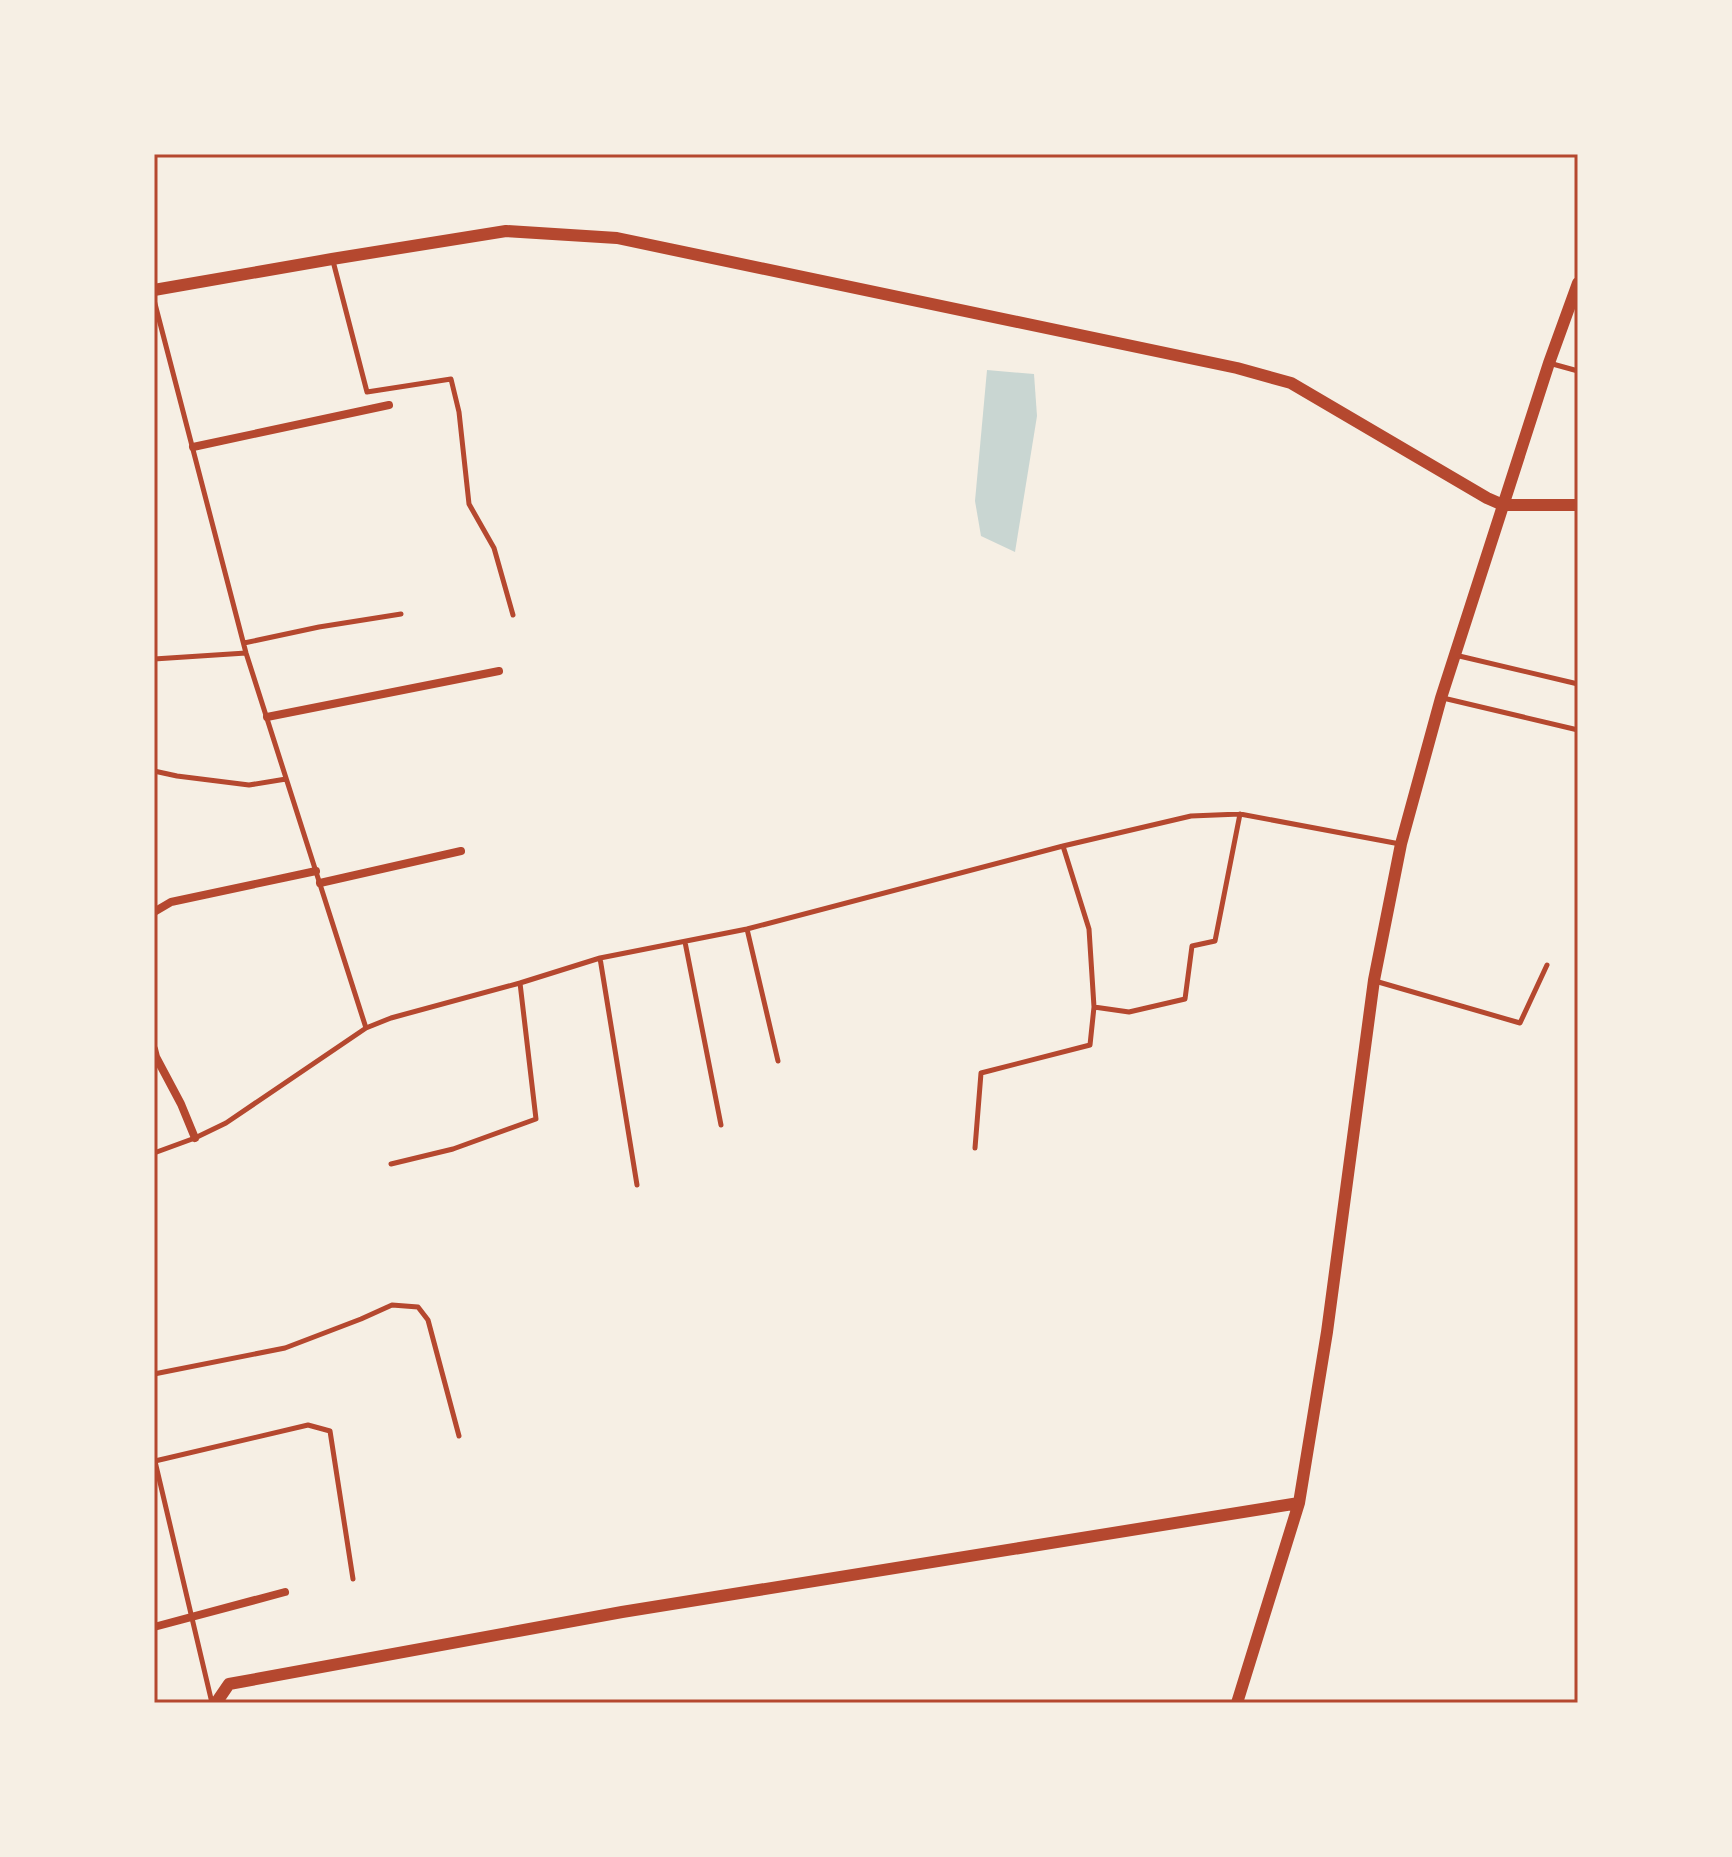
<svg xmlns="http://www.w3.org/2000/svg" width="1732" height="1857" font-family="Bitter,serif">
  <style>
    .water { fill: #c9d6d2 }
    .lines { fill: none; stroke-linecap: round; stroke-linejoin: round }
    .service { stroke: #b5482f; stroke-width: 5 }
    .minor { stroke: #b5482f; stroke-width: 8 }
    .tertiary { stroke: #b5482f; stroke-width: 12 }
    .neatline { fill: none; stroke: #b5482f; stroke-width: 3 }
  </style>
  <rect width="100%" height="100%" fill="#f6efe4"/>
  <path class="water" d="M 987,370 L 1034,374 L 1037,416 L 1015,552 L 981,536 L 975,501 Z"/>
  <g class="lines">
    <path class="service" d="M 333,261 L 367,392 L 451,379 L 459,412 L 469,504 L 494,548 L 513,615
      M 154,300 L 246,653 L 366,1028
      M 1549,363 L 1578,371
      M 244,643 L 319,627 L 401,614
      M 1455,655 L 1578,684
      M 154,659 L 246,653
      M 1443,698 L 1578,730
      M 154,771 L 177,776 L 249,785 L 286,779
      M 747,929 L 778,1061
      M 685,942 L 721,1125
      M 600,958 L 637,1185
      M 1375,981 L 1520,1023 L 1547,965
      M 1094,1007 L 1129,1012 L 1185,999 L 1192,946 L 1215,941 L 1240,814
      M 975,1148 L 981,1073 L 1090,1045 L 1094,1007 L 1089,929 L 1063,846
      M 154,1153 L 195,1138 L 226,1123 L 366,1028 L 391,1018 L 520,983 L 600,958 L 747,929 L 1063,846 L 1191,816 L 1240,814 L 1400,844
      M 391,1164 L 453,1149 L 536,1119 L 520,983
      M 154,1374 L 285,1348 L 361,1319 L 392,1305 L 418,1307 L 428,1320 L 459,1436
      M 154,1457 L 212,1703
      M 155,1461 L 308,1425 L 330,1431 L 353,1579"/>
    <path class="minor" d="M 193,447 L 389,405
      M 267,717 L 499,671
      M 320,883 L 461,851
      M 154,912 L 171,902 L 316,871
      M 154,1049 L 156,1057 L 181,1104 L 195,1138
      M 154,1627 L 285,1592"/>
    <path class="tertiary" d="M 154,290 L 332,259 L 506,231 L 617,238 L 1237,368 L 1291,383 L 1487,498 L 1503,505 L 1578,505
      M 216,1703 L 229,1684 L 622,1612 L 1299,1503
      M 1237,1703 L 1299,1503 L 1327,1332 L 1374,980 L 1401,844 L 1441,698 L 1549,363 L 1578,283"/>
  </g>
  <rect width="1732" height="1857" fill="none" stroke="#f6efe4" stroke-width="312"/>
  <rect x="156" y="156" width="1420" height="1545" class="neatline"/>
</svg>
